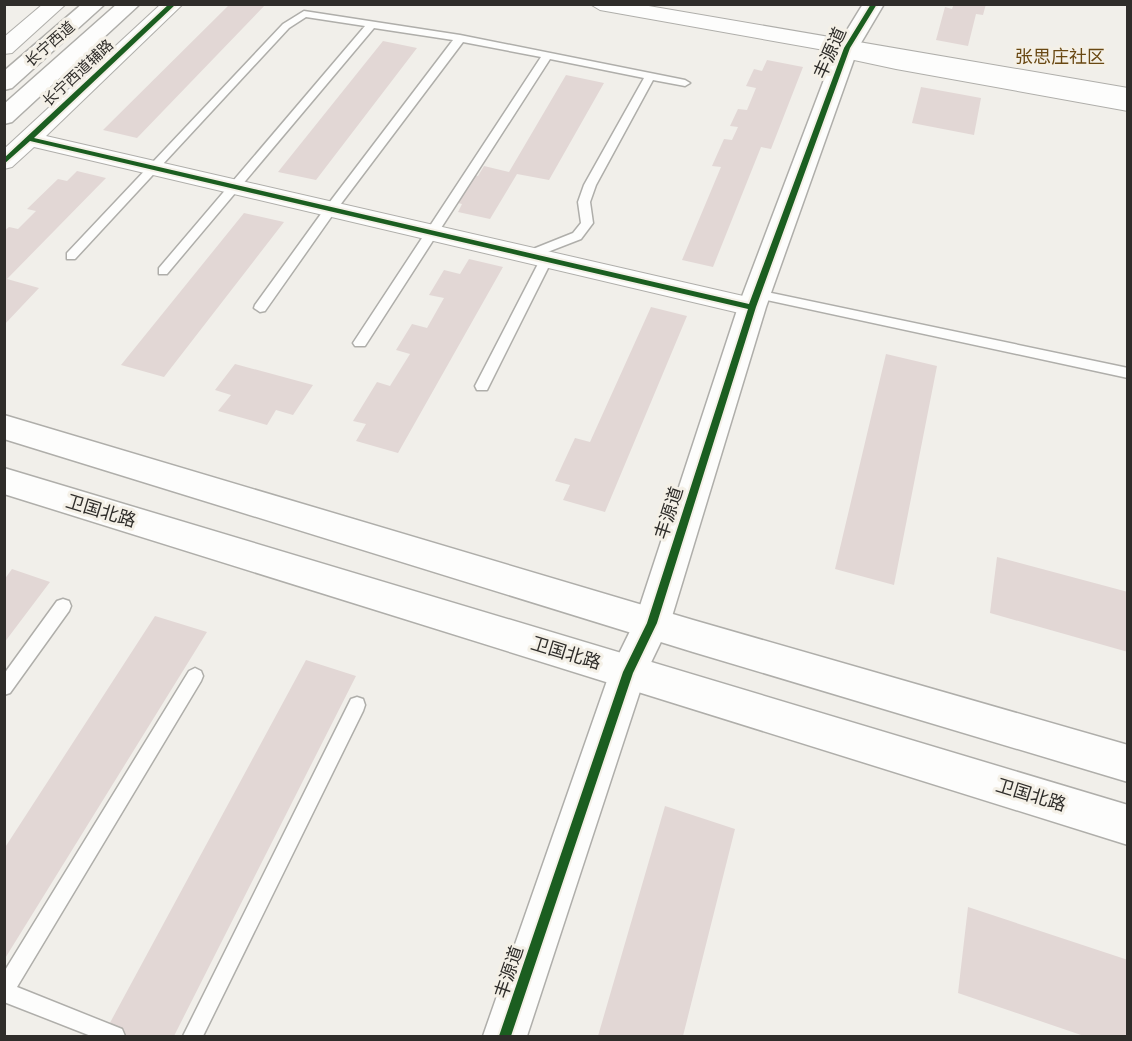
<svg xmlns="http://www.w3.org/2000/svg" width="1132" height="1041" font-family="'Open Sans','Noto Sans SC',sans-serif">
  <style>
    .building { fill: #e2d7d5 }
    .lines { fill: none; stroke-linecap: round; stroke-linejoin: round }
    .service-casing { stroke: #afaeaa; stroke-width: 3 }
    .minor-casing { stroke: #afaeaa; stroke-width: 2 }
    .tertiary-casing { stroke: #afaeaa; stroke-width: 3 }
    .secondary-casing { stroke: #afaeaa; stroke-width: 3 }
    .primary-casing { stroke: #afaeaa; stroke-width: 3 }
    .service { fill: #fdfdfc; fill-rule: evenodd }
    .minor { fill: #fdfdfc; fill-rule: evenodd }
    .tertiary { fill: #fdfdfc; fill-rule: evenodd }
    .secondary { fill: #fdfdfc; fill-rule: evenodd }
    .primary { fill: #fdfdfc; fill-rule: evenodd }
    .cycleway-casing { stroke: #f4f0e7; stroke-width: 4 }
    .cycleway { fill: #1b5e20; fill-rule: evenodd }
    .labels { text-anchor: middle; stroke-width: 6; stroke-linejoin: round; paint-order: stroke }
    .far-street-label { font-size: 15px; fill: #2f2d2a; stroke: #f4f0e7 }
    .street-label { font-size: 18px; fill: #2f2d2a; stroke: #f4f0e7 }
    .far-quarter-label { font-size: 18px; fill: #694813; stroke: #f4f0e7 }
  </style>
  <rect width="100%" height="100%" fill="#f1efea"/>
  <path class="building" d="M 230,4 L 266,4 L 137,138 L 103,130 Z
    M 954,4 L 986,4 L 983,15 L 976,14 L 968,46 L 936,40 L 945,7 L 952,9 Z
    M 383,41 L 417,48 L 316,180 L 278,172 Z
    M 767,60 L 803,67 L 771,149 L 761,147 L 713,267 L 682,260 L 721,167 L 712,166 L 724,139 L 732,140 L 738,127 L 730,126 L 738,109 L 747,110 L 756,88 L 746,86 L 754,69 L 762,71 Z
    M 566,75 L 604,83 L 549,180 L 517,174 L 490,219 L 458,212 L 462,204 L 450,201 L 468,174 L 478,176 L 484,166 L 509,172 Z
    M 921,87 L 981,98 L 974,135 L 912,123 Z
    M 77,171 L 106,178 L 7,279 L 39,288 L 4,325 L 4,231 L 9,227 L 18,229 L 36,211 L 27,209 L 58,179 L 67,181 Z
    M 244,213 L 284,222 L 164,377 L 121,365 Z
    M 469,259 L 503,267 L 398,453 L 356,441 L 366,424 L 353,421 L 377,382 L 390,386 L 410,354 L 396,350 L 412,324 L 427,328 L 444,298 L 429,295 L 444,270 L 460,274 Z
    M 651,307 L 687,316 L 605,512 L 563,500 L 570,485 L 555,481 L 575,438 L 590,442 Z
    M 886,354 L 937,366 L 894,585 L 835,569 Z
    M 235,364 L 313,385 L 293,415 L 276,410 L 267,425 L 218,411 L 231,395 L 215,390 Z
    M 997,557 L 1128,592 L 1128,652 L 990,613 Z
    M 12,569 L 50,582 L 4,643 L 4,580 Z
    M 155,616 L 207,632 L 4,960 L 4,849 Z
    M 306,660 L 356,676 L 174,1036 L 117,1036 L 105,1032 Z
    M 665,806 L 735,829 L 683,1036 L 598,1036 Z
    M 968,907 L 1128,960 L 1128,1036 L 1084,1036 L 958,993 Z"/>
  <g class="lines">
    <g class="service-casing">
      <path id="service" d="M 304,11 L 460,35 L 685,80 L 690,83 L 685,86 L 653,80 L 596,185 L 590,202 L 593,223 L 581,239 L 527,260 L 521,256 L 523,253 L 573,233 L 581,223 L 578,202 L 584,185 L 644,78 L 550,59 L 365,346 L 355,346 L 353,343 L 355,340 L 541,57 L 463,42 L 334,213 L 265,311 L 260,312 L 254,308 L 255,305 L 326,207 L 453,40 L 374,28 L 167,274 L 159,274 L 159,268 L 365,26 L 306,17 L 289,28 L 75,259 L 67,259 L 67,253 L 283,24 Z
        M 546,256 L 552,260 L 487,390 L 477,390 L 475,386 L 540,260 Z
        M 757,290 L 1128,368 L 1128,378 L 753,297 L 751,294 Z
        M 63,599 L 69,601 L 71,606 L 69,611 L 10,693 L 4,695 L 4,674 L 57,601 Z
        M 195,668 L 201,671 L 203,676 L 201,681 L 17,987 L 122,1029 L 125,1036 L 91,1036 L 4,1002 L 4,972 L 189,671 Z
        M 357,697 L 363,699 L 365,705 L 363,711 L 203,1036 L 183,1036 L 351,699 Z"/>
    </g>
    <g class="minor-casing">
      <path id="minor" d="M 43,4 L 66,4 L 12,53 L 4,54 L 4,37 Z
        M 161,4 L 183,4 L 46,136 L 752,298 L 761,300 L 765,307 L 761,314 L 752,316 L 34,147 L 12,167 L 4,169 L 4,149 Z
        M 590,4 L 637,4 L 1128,88 L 1128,111 L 896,69 L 854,60 L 841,53 L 600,10 Z"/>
    </g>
    <g class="tertiary-casing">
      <path id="tertiary" d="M 863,4 L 884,4 L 858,48 L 766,307 L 670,623 L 646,673 L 527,1036 L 483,1036 L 610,672 L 635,621 L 738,307 L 836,48 Z"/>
    </g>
    <g class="secondary-casing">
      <path id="secondary" d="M 4,415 L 693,620 L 1128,745 L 1128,782 L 693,652 L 4,439 Z
        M 4,468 L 1128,805 L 1128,845 L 4,494 Z"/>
    </g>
    <g class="primary-casing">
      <path id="primary" d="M 82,4 L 105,4 L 12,88 L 4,90 L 4,71 Z
        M 117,4 L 140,4 L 12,122 L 4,124 L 4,104 Z"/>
    </g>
    <use href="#service" class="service"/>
    <use href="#minor" class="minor"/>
    <use href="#tertiary" class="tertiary"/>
    <use href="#secondary" class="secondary"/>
    <use href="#primary" class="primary"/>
    <g class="cycleway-casing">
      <path id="cycleway" d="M 169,4 L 176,4 L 34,138 L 749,304 L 844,48 L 871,4 L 877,4 L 850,48 L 756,307 L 657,623 L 633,673 L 511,1036 L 499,1036 L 623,672 L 647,623 L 748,309 L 30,141 L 4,164 L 4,158 Z"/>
    </g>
    <use href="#cycleway" class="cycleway"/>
  </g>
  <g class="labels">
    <g class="far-street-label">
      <text transform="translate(50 44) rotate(-41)" y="5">长宁西道</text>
      <text transform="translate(78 73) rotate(-43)" y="5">长宁西道辅路</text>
    </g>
    <g class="street-label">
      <text transform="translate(830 53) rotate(-66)" y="6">丰源道</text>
      <text transform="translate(101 511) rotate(17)" y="6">卫国北路</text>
      <text transform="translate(669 513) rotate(-72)" y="6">丰源道</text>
      <text transform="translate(566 653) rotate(17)" y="6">卫国北路</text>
      <text transform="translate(1031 795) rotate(17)" y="6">卫国北路</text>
      <text transform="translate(509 972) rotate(-71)" y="6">丰源道</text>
    </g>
    <g class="far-quarter-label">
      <text x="1060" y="63">张思庄社区</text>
    </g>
  </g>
  <rect width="1132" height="1041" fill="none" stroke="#2f2d2a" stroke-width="12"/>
</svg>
